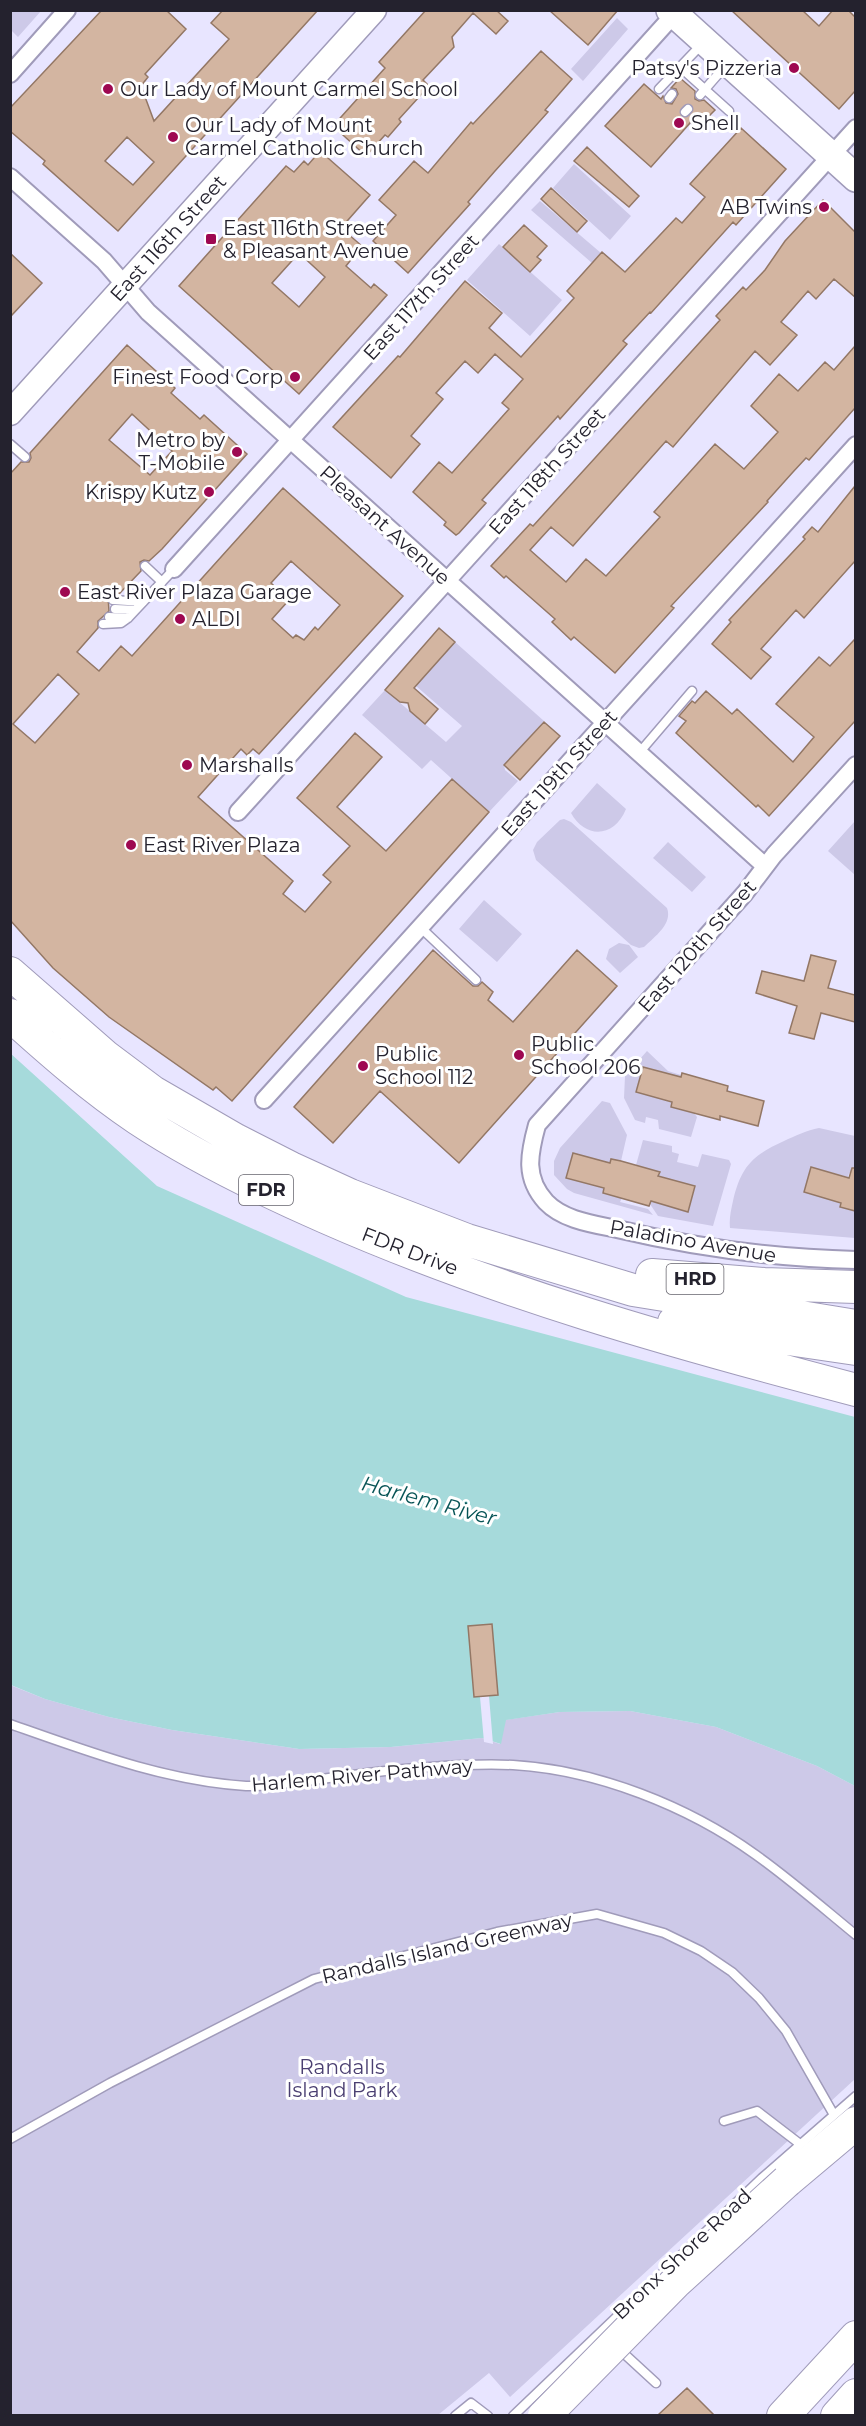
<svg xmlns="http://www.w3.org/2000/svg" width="866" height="2426" font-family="Montserrat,sans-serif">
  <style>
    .green { fill: #cdc9e8 }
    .water { fill: #a6dadb }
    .pier { fill: #e8e5ff }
    .building { fill: #d3b5a1; stroke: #937765; stroke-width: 1.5; fill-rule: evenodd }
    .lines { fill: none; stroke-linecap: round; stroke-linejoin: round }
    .lane-casing { stroke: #a09bba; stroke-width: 11 }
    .street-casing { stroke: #a09bba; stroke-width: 20 }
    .secondary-casing { stroke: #a09bba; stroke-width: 27 }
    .primary-casing { stroke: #a09bba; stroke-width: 30 }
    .highway-casing { stroke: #a09bba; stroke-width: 34 }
    .lane { stroke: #fff; stroke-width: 8 }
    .street { stroke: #fff; stroke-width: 16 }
    .secondary { stroke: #fff; stroke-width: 24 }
    .primary { stroke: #fff; stroke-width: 27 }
    .highway { stroke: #fff; stroke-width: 32 }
    .highway-bridge-casing { stroke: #a09bba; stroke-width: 34; stroke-linecap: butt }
    .highway-bridge { stroke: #fff; stroke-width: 32 }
    .poi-dot { fill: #9e0851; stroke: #fff; stroke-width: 2 }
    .labels { text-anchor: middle; stroke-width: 6; stroke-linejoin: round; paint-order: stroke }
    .shield { fill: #fff; stroke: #66646d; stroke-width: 1.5 }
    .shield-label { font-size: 18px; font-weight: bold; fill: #24222e }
    .poi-label { font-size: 20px; fill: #24222e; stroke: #fff; text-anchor: start }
    .street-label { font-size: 20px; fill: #24222e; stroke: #fff }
    .park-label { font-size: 20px; fill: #4a3f71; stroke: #fff }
    .water-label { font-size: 21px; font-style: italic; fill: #075456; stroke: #fff }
  </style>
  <rect width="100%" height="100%" fill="#e8e5ff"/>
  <path class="green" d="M 11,10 L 41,10 L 41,11 L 18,37 L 11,30 Z
    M 617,18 L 628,29 L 583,81 L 571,69 Z
    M 574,164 L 631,216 L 610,240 L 553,188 Z
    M 540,201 L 601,253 L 592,263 L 531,210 Z
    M 499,244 L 562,300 L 530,336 L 467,280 Z
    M 455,642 L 544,721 L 504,765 L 505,770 L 518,781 L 489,812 L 431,760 L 422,769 L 362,715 L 385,690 L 446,742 L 462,726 L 416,686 Z
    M 597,783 L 626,809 C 615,837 586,840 571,813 Z
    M 564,819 L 571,822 L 667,908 C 673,924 654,937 644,947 L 639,948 L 631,945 L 536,860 L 533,850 L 537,842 L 560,820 Z
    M 855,821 L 855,875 L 828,851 Z
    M 668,842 L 706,877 L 692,892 L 653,858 Z
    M 484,900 L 522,934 L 497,962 L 459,929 Z
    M 619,943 L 629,945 L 638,957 L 620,973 L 606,959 L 609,949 Z
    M 647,1051 L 668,1071 L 681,1075 L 680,1077 L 643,1067 L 636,1092 C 652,1097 689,1103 697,1117 L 691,1137 L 659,1129 L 658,1120 L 646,1117 L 645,1123 L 635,1120 L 624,1098 L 625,1076 Z
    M 602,1101 L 610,1103 L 627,1135 L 621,1161 L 611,1159 L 610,1163 L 567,1178 L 604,1188 L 603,1193 L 622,1198 L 620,1202 L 648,1209 L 653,1215 L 574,1193 L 567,1189 L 554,1175 L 554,1161 L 560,1148 Z
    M 819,1128 L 855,1136 L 855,1175 L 849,1173 L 848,1177 L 811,1167 L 804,1192 L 841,1203 L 840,1207 L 855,1211 L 855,1238 L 730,1228 C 729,1219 731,1210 733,1201 C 741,1166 753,1155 784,1141 C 795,1136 807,1130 819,1128 Z
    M 643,1140 L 672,1146 L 672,1152 L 679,1154 L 677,1162 L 698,1167 L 702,1154 L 729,1160 L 731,1164 L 713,1226 L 658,1216 L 650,1204 L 651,1201 L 688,1211 L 695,1187 L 658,1176 L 659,1173 L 636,1165 Z
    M 10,1685 L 45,1699 L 109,1717 L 172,1730 L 299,1749 L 391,1747 L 482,1738 L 500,1744 L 505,1720 L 560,1712 L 630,1711 L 716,1727 L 817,1766 L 855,1786 L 855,2079 L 510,2397 L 489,2373 L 438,2415 L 11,2415 Z"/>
  <path class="water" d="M 10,1053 L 157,1186 L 406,1297 L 855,1417 L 855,1786 L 817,1766 L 716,1727 L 630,1711 L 560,1712 L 506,1720 L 501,1744 L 482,1738 L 391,1747 L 299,1749 L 172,1730 L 109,1717 L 45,1699 L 11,1685 Z"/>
  <path class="pier" d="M 492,1624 L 498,1695 L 489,1696 L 493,1744 L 484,1742 L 480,1697 L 474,1697 L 468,1626 Z"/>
  <path class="building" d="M 102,10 L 166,10 L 186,29 L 145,74 L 148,77 L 141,86 L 154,121 L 229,39 L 211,23 L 223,10 L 318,10 L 118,231 L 43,164 L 45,161 L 10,131 L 10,108 ZM 127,137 L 154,162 L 133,185 L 105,161 Z
    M 426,10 L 496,10 L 508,21 L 496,34 L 473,13 L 452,37 L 454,47 L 423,80 L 429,86 L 399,119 L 401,122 L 388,137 L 385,135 L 366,156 L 333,126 L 385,68 L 379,62 Z
    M 549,10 L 618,10 L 588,45 Z
    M 731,10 L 802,10 L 819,26 L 833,10 L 848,10 L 855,17 L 855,91 L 839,109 Z
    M 541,51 L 572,79 L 545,110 L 548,112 L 495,171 L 468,202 L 470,204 L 408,273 L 373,241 L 396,215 L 379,200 L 414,161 L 428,173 L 471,122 L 473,124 Z
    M 680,78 L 695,91 L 695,99 L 699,101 L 704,100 L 715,110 L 705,120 L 701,113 L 694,114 L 690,123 L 651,167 L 605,126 L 644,84 L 661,99 L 663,96 L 666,103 L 672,104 L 678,94 L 676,89 L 671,88 Z
    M 741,128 L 786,169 L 736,225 L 733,222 L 651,313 L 650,312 L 637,326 L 623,341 L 627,344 L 560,419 L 558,416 L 482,500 L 486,503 L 459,533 L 456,535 L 444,525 L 446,522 L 413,492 L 439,462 L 452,473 L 509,409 L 502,403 L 523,379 L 495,354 L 478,373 L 465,361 L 436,393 L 443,399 L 411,436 L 420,444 L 391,478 L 333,427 L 398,356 L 400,357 L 465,281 L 502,313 L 489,328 L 521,357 L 574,298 L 567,291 L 602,252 L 625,272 L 676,218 L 682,223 L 705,197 L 690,184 Z
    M 587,147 L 639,196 L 629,207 L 574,161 Z
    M 320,151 L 370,195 L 341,228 L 362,246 L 346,266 L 371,288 L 374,284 L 387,295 L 299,394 L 179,286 L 286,166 L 294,172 L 304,161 L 308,165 ZM 299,253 L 325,277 L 299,307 L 272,283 Z
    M 551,188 L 587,221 L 577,232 L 541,199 Z
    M 823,200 L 855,232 L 855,297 L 834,279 L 816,299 L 808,291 L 781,322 L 797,335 L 770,365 L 755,351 L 673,447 L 666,441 L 573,546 L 551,527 L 530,550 L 566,582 L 586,559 L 606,576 L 660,517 L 654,512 L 715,444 L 744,469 L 778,432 L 751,406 L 779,374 L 798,391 L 825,362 L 834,370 L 855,346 L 855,408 L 809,460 L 806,458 L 793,472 L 767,501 L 768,502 L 671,606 L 674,608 L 615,673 L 574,637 L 571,640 L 552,622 L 555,619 L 530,597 L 506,576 L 504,578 L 491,566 L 530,524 L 533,526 L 595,458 L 720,320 L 716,316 L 743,287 L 746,290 L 765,270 L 785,241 Z
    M 524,225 L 547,246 L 537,257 L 541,260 L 530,272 L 503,247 Z
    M 10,253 L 42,283 L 10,317 Z
    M 127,345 L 175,388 L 171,393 L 200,419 L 204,415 L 247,454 L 162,549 L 149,561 L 144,560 L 140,562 L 141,571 L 119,594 L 108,596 L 109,611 L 98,621 L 98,628 L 77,652 L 99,671 L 121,646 L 132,656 L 283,488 L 403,596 L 259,754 L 253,749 L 247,755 L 241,749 L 198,797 L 293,881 L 283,894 L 305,912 L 331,882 L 323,875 L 350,846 L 297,798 L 355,733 L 382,757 L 337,807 L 386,851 L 452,779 L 489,812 L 232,1101 L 216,1087 L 213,1090 L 109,1017 L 53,968 L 10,920 L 10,474 L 21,462 L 29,462 L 31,458 L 30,453 ZM 132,414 L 172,451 L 150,475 L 109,440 ZM 291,561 L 340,605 L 318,630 L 315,627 L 304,640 L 296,635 L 293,638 L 272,619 L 289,600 L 271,583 ZM 58,674 L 79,694 L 35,743 L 13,724 Z
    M 855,486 L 855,561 L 804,618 L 796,610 L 761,649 L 771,657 L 751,679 L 712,644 L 731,622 L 729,620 L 805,539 L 803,537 L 812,527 L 818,532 Z
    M 439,628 L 455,642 L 414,688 L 438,709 L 425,724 L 410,711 L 408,703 L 400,702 L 385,690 Z
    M 855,639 L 855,721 L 769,816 L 758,805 L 756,807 L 676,733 L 686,721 L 679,716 L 692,701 L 695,703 L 706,691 L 732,714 L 737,709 L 793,762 L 814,737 L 776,704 L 819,657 L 830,666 Z
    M 544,722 L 560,736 L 520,780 L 504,765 Z
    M 433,950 L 473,986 L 478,986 L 482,982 L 493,992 L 488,1000 L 513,1022 L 577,950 L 617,986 L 459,1163 L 380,1091 L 333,1143 L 294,1107 Z
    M 811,955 L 836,961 L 828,988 L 855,995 L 855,1022 L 821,1013 L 814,1039 L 789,1033 L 797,1006 L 756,993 L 762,971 L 804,981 Z
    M 643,1067 L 681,1077 L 682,1073 L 728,1086 L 727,1091 L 764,1101 L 758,1126 L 720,1116 L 720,1120 L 671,1107 L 672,1102 L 636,1092 Z
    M 573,1153 L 610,1163 L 611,1159 L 621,1161 L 660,1172 L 658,1176 L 695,1186 L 688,1212 L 651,1201 L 649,1206 L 603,1193 L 604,1188 L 566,1178 Z
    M 811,1167 L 849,1178 L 852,1168 L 855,1168 L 855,1211 L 840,1207 L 841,1203 L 804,1192 Z
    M 492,1624 L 498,1695 L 474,1697 L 468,1626 Z
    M 687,2388 L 714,2415 L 658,2415 Z"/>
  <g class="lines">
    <g class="lane-casing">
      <path id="lane" d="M 680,67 L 729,111
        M 659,89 L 702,44
        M 700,95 L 727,64
        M 669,98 L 672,94
        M 685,112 L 688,109
        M 696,122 L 699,119
        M 10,444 L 25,457
        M 145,566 L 162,582
        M 113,600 L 143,602
        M 115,609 L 135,610
        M 109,617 L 128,618
        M 103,624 L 121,623 L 128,618 L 174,569
        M 639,753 L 692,691
        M 420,927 L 476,980
        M 10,1724 C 87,1751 165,1781 246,1786 C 269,1787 292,1782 314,1780 C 352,1775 393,1769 431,1767 C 458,1765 485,1764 513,1765 C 597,1770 688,1806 756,1855 C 791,1880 823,1908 856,1935
        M 724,2121 L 757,2111 L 800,2144
        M 10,2139 L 110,2083 L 314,1979 L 497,1932 L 597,1914 L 664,1933 L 701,1951 L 732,1972 L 759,1998 L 786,2031 L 834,2115
        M 619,2349 L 656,2383
        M 455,2416 L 471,2403 L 488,2416
        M 513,2416 L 762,2178 L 856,2096"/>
    </g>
    <g class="street-casing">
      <path id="street" d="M 10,74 L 67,10
        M 10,177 L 104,261 L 148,312 L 765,866
        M 174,569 L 678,10
        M 856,765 L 774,855 L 745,893 L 537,1125 C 529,1154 524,1178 546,1202 C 563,1220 593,1224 617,1229 C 697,1248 773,1258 856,1260
        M 238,812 L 856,128
        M 264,1100 L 856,445"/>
    </g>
    <g class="secondary-casing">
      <path id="secondary" d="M 10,413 L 374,10"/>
    </g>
    <g class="primary-casing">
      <path id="primary" d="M 670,10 L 856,178"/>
    </g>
    <g class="highway-casing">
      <path id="highway" d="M 10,973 L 105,1056 L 153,1092 L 236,1140 L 291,1168 L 350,1195 L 467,1240 L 633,1290 L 856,1326
        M 10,1015 C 51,1052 92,1088 138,1119 C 197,1158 261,1189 325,1217 C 495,1292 676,1343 856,1390
        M 652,1275 L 764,1284 L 856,1287
        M 674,1322 L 856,1349
        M 787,2181 L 856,2123
        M 783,2416 L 856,2337
        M 837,2416 L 856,2395"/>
    </g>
    <use href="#lane" class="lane"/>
    <use href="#street" class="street"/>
    <use href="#secondary" class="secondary"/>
    <use href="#primary" class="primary"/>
    <use href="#highway" class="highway"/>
    <g class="highway-bridge-casing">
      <path id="highway-bridge" d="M 544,2416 L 675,2283 L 787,2181"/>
    </g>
    <use href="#highway-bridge" class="highway-bridge"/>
  </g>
  <g class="poi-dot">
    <circle cx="794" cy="68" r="6"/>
    <circle cx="108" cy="89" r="6"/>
    <circle cx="679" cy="123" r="6"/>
    <circle cx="173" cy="137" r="6"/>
    <circle cx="824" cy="207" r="6"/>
    <rect x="205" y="233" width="12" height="12" rx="3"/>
    <circle cx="295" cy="377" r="6"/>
    <circle cx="237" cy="452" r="6"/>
    <circle cx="209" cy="492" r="6"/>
    <circle cx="65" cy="592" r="6"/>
    <circle cx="180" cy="619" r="6"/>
    <circle cx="187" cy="765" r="6"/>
    <circle cx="131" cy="845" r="6"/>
    <circle cx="519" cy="1055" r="6"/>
    <circle cx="363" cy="1066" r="6"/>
  </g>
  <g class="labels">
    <g class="shield">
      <rect x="239" y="1175" width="54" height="30" rx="4.5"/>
      <rect x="666.5" y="1264" width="57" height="30" rx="4.5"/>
    </g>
    <g class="shield-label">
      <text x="266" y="1196">FDR</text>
      <text x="695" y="1285">HRD</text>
    </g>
    <g class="poi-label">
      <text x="782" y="75" text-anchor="end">Patsy's Pizzeria</text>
      <text x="120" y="96">Our Lady of Mount Carmel School</text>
      <text x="691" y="130">Shell</text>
      <text x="185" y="132">Our Lady of Mount<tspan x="185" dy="23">Carmel Catholic Church</tspan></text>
      <text x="812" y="214" text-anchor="end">AB Twins</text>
      <text x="223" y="235">East 116th Street<tspan x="223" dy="23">&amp; Pleasant Avenue</tspan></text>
      <text x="283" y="384" text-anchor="end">Finest Food Corp</text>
      <text x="225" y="447" text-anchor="end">Metro by<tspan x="225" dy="23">T-Mobile</tspan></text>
      <text x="197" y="499" text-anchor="end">Krispy Kutz</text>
      <text x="77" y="599">East River Plaza Garage</text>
      <text x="192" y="626">ALDI</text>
      <text x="199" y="772">Marshalls</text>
      <text x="143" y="852">East River Plaza</text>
      <text x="531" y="1051">Public<tspan x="531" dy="23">School 206</tspan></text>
      <text x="375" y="1061">Public<tspan x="375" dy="23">School 112</tspan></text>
    </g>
    <g class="street-label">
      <text transform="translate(168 238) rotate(-48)" y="7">East 116th Street</text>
      <text transform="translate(421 297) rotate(-48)" y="7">East 117th Street</text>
      <text transform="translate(547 471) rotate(-48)" y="7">East 118th Street</text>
      <text transform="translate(385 525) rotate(42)" y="7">Pleasant Avenue</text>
      <text transform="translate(559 773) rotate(-48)" y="7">East 119th Street</text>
      <text transform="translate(697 946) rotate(-49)" y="7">East 120th Street</text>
      <text transform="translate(693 1241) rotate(10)" y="7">Paladino Avenue</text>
      <text transform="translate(410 1251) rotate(21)" y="7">FDR Drive</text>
      <text transform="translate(362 1775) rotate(-5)" y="7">Harlem River Pathway</text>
      <text transform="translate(447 1948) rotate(-13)" y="7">Randalls Island Greenway</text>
      <text transform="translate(682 2254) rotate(-43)" y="7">Bronx Shore Road</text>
    </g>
    <g class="park-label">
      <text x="342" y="2074">Randalls<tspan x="342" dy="23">Island Park</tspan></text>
    </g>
    <g class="water-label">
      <text transform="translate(429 1501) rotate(15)" y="7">Harlem River</text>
    </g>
  </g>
  <rect width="866" height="2426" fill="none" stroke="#24222e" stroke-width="24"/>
</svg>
